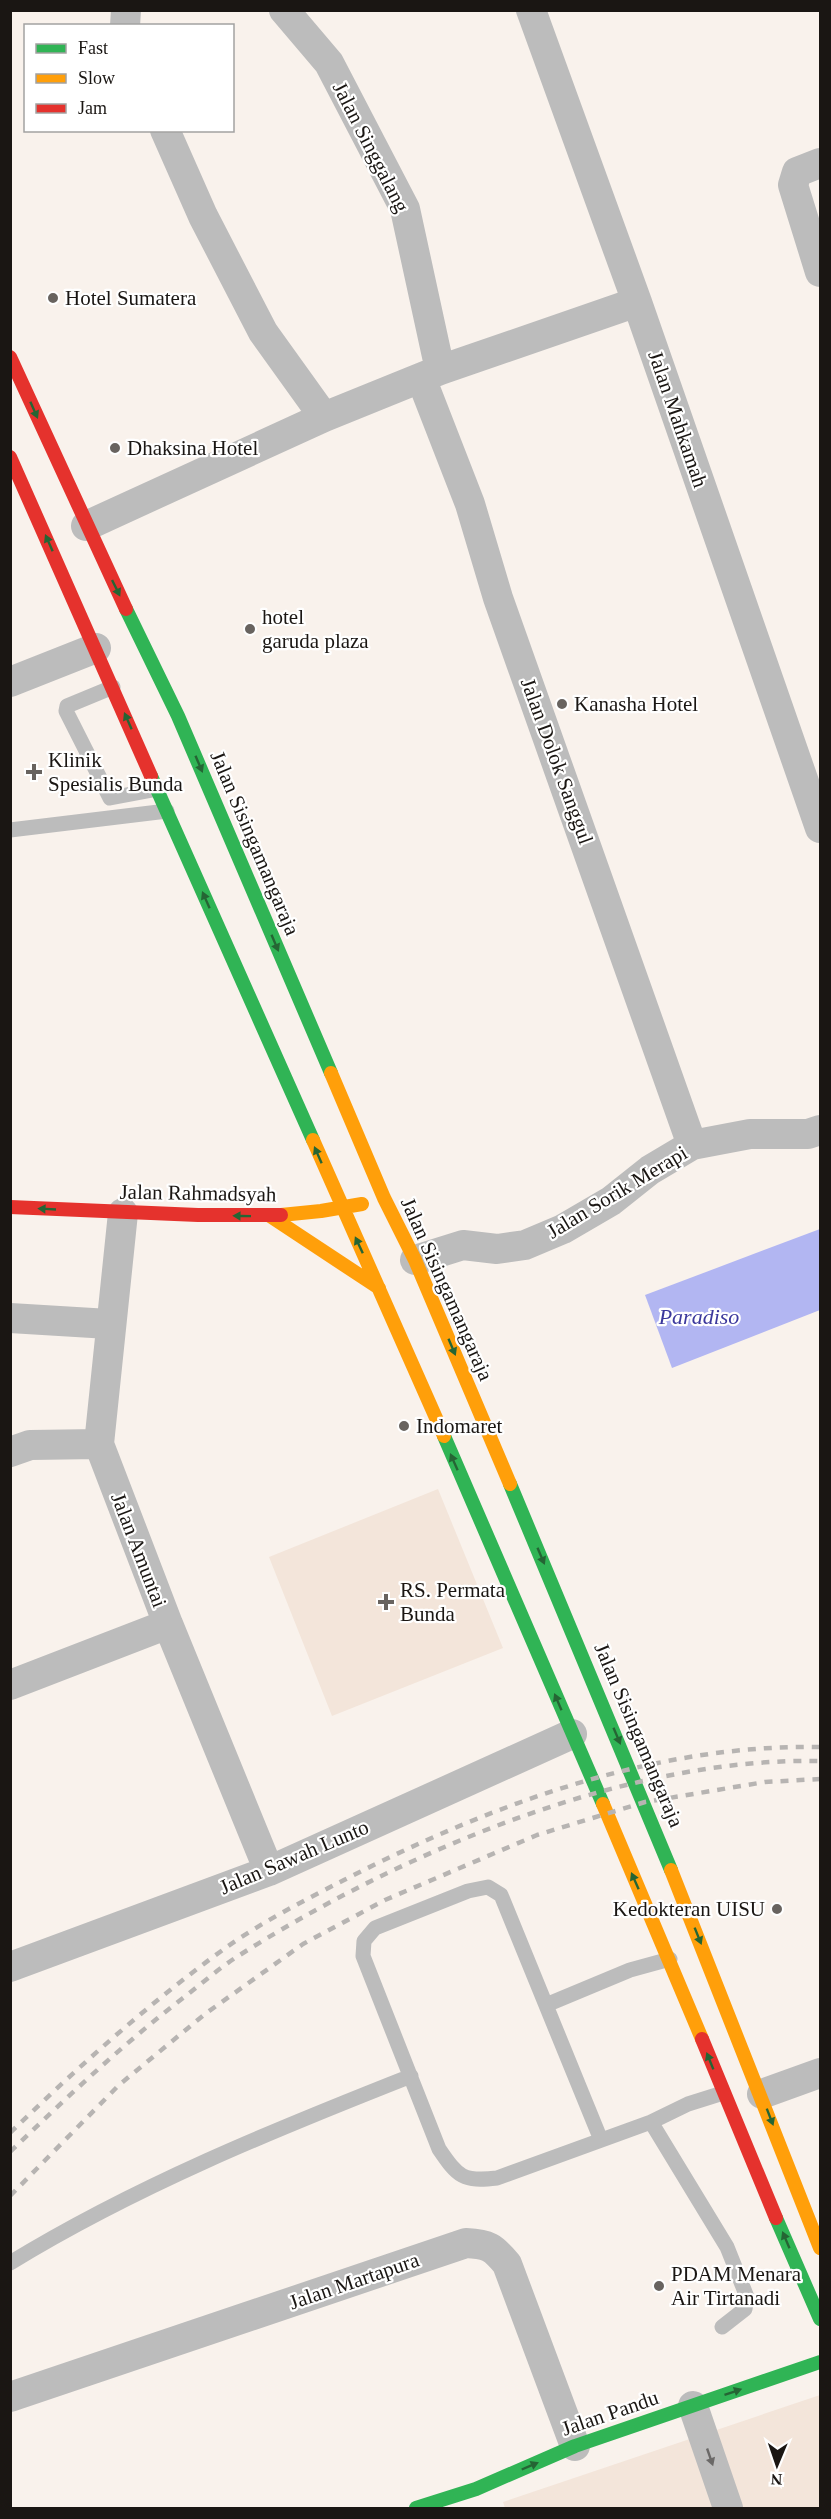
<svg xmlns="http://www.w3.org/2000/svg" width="831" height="2519" font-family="Georgia,serif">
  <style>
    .built { fill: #f3e5da }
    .water { fill: #b2b6f2 }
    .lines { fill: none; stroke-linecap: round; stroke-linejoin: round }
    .lane { stroke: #bcbcbc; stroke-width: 15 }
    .street { stroke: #bcbcbc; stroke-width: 30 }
    .fast { stroke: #30b455; stroke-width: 14 }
    .slow { stroke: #ff9f0a; stroke-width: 14 }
    .jam { stroke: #e5322d; stroke-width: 14 }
    .rail { stroke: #b7b4b2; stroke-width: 4.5; stroke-dasharray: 8 8; stroke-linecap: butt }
    .oneway { fill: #256534 }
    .oneway2 { fill: #6b6968 }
    .poi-dot { fill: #68635f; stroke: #fff; stroke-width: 2 }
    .labels { text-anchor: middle; stroke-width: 4.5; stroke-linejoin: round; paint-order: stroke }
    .street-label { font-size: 21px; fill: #1a1613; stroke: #fff }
    .poi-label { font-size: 21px; fill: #1a1613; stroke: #fff; text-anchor: start }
    .water-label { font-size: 22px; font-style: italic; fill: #3b389c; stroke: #fff }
  </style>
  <rect width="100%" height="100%" fill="#f9f2ec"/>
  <path class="built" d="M 438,1489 L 503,1648 L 332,1716 L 269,1557 Z
    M 820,2395 L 820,2508 L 505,2508 L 503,2502 Z"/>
  <path class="water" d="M 820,1229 L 820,1310 L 672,1368 L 645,1295 Z"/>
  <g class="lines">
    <path class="lane" d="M 113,687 L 67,706 L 66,711 L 110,798 L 158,789
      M 10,830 L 167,811
      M 546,2005 L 630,1970 L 670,1959
      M 601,2140 L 501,1895 L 488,1887 L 468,1891 L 375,1928 L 364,1941 L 363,1956 L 439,2149 C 458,2177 463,2182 497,2178 L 651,2122
      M 10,2263 C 136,2186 274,2130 411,2076
      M 722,2327 L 745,2309 L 747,2297 L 727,2247 L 651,2122 L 688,2104 L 723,2093"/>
    <path class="street" d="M 284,10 L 329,63 L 405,209 L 440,370
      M 531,10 L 637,302 L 820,828
      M 125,26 L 126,10
      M 165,130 L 203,216 L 263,332 L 324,417
      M 820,163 L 797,172 L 793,185 L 820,272
      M 421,378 L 470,504 L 498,598 L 692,1145
      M 86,526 L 324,417 L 440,370 L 637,302
      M 10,682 L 96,648
      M 123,1213 L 99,1444 L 168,1624 L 269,1871
      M 415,1260 L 463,1245 L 497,1249 L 525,1245 L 563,1229 L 611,1201 L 650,1170 L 692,1145 L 750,1134 L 808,1134 L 820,1130
      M 10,1318 L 109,1324
      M 10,1452 L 30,1445 L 99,1444
      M 10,1685 L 168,1624
      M 10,1967 L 269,1871 L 572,1734
      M 762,2094 L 820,2073
      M 10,2397 L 466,2243 C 488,2244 493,2247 507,2264 L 575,2446
      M 693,2406 L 728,2508"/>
    <path class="fast" d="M 126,609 L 178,716 L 331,1073
      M 151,776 L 313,1140
      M 444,1436 L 603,1804
      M 510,1484 L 671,1870
      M 776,2218 L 820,2319
      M 416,2508 L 476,2489 L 575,2446 L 820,2362"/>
    <path class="slow" d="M 331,1073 L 384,1198 L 415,1260 L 510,1484
      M 313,1140 L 444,1436
      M 281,1215 L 321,1211 L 362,1204
      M 270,1216 L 379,1288
      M 603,1804 L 702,2039
      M 671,1870 L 820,2248"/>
    <path class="jam" d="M 10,357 L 126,609
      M 10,457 L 151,776
      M 10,1207 L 198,1215 L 281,1215
      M 702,2039 L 776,2218"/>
    <path class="rail" d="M 10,2133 C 78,2067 148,2004 224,1949 C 260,1923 305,1900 344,1880 C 490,1805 654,1744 820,1747
      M 10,2152 C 66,2098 122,2045 183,1998 C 200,1985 217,1970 235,1958 C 398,1854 624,1757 820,1761
      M 10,2196 L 119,2085 L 205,2014 L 303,1944 L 385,1900 L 537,1835 L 645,1802 L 765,1782 L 820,1779"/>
  </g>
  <defs><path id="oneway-solid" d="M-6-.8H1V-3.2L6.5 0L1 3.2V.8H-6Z" transform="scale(1.5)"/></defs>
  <g class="oneway">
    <use href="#oneway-solid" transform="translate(34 410) rotate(66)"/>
    <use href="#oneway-solid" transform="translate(49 543) rotate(-114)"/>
    <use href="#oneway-solid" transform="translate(116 588) rotate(64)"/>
    <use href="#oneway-solid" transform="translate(128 721) rotate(-114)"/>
    <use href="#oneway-solid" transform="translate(199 764) rotate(67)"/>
    <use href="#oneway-solid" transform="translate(206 900) rotate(-114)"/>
    <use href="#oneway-solid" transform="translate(275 943) rotate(67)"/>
    <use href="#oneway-solid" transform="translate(318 1155) rotate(-114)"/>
    <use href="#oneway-solid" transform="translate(47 1209) rotate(-177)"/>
    <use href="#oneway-solid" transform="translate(242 1216) rotate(-179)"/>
    <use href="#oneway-solid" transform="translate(359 1245) rotate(-115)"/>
    <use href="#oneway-solid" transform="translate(452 1347) rotate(67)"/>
    <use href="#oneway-solid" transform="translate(454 1462) rotate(-114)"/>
    <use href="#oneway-solid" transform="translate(541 1556) rotate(67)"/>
    <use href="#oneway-solid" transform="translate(558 1702) rotate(-113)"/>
    <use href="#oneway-solid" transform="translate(617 1736) rotate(67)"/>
    <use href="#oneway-solid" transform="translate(635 1881) rotate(-114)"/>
    <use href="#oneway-solid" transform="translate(698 1936) rotate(68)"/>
    <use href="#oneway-solid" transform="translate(710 2061) rotate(-112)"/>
    <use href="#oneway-solid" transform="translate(770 2117) rotate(69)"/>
    <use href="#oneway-solid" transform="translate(786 2240) rotate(-113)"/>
    <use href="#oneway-solid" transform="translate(733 2392) rotate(-19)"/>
    <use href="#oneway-solid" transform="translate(530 2466) rotate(-23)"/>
  </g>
  <use class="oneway2" href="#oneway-solid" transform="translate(710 2457) rotate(71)"/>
  <g class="poi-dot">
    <circle cx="53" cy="298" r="6"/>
    <circle cx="115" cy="448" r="6"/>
    <circle cx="250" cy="629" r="6"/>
    <circle cx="562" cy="704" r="6"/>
    <path d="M31 763h6v6h6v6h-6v6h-6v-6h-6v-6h6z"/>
    <circle cx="404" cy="1426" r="6"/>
    <path d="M383 1593h6v6h6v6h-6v6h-6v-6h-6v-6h6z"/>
    <circle cx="777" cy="1909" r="6"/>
    <circle cx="659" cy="2286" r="6"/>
  </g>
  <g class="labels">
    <g class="street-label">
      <text transform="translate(371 147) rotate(63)" y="7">Jalan Singgalang</text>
      <text transform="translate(678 419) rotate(71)" y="7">Jalan Mahkamah</text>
      <text transform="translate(557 761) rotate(70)" y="7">Jalan Dolok Sanggul</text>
      <text transform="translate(255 843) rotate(67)" y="7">Jalan Sisingamangaraja</text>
      <text transform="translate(617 1192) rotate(-31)" y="7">Jalan Sorik Merapi</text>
      <text transform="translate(198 1193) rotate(1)" y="7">Jalan Rahmadsyah</text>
      <text transform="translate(447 1289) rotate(66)" y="7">Jalan Sisingamangaraja</text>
      <text transform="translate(139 1550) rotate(69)" y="7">Jalan Amuntai</text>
      <text transform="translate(639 1735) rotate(67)" y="7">Jalan Sisingamangaraja</text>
      <text transform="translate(294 1857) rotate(-23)" y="7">Jalan Sawah Lunto</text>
      <text transform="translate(354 2281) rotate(-19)" y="7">Jalan Martapura</text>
      <text transform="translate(610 2413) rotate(-19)" y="7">Jalan Pandu</text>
    </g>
    <g class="poi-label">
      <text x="65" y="305">Hotel Sumatera</text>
      <text x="127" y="455">Dhaksina Hotel</text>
      <text x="262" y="624">hotel<tspan x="262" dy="24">garuda plaza</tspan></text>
      <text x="574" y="711">Kanasha Hotel</text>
      <text x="48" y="767">Klinik<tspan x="48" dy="24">Spesialis Bunda</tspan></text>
      <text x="416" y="1433">Indomaret</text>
      <text x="400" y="1597">RS. Permata<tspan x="400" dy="24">Bunda</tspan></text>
      <text x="765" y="1916" text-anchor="end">Kedokteran UISU</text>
      <text x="671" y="2281">PDAM Menara<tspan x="671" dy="24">Air Tirtanadi</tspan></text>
    </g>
    <g class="water-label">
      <text x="699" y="1324">Paradiso</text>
    </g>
  </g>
  <rect width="831" height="2519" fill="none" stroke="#1a1613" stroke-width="24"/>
  <rect x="24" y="24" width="210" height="108" fill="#ffffff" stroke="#a3a2a1" stroke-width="1.5"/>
  <rect x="36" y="44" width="30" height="9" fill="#30b455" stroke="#a3a2a1" stroke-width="1.5"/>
  <text x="78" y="54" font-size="18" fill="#1a1613">Fast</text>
  <rect x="36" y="74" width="30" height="9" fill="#ff9f0a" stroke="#a3a2a1" stroke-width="1.5"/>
  <text x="78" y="84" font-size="18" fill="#1a1613">Slow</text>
  <rect x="36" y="104" width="30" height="9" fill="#e5322d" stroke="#a3a2a1" stroke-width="1.5"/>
  <text x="78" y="114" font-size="18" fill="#1a1613">Jam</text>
  <g transform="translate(777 2465) rotate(182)" stroke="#ffffff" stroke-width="4.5" paint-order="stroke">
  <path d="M0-4.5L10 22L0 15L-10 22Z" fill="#1a1613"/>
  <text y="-9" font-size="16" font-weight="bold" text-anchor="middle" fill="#1a1613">N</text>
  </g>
</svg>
